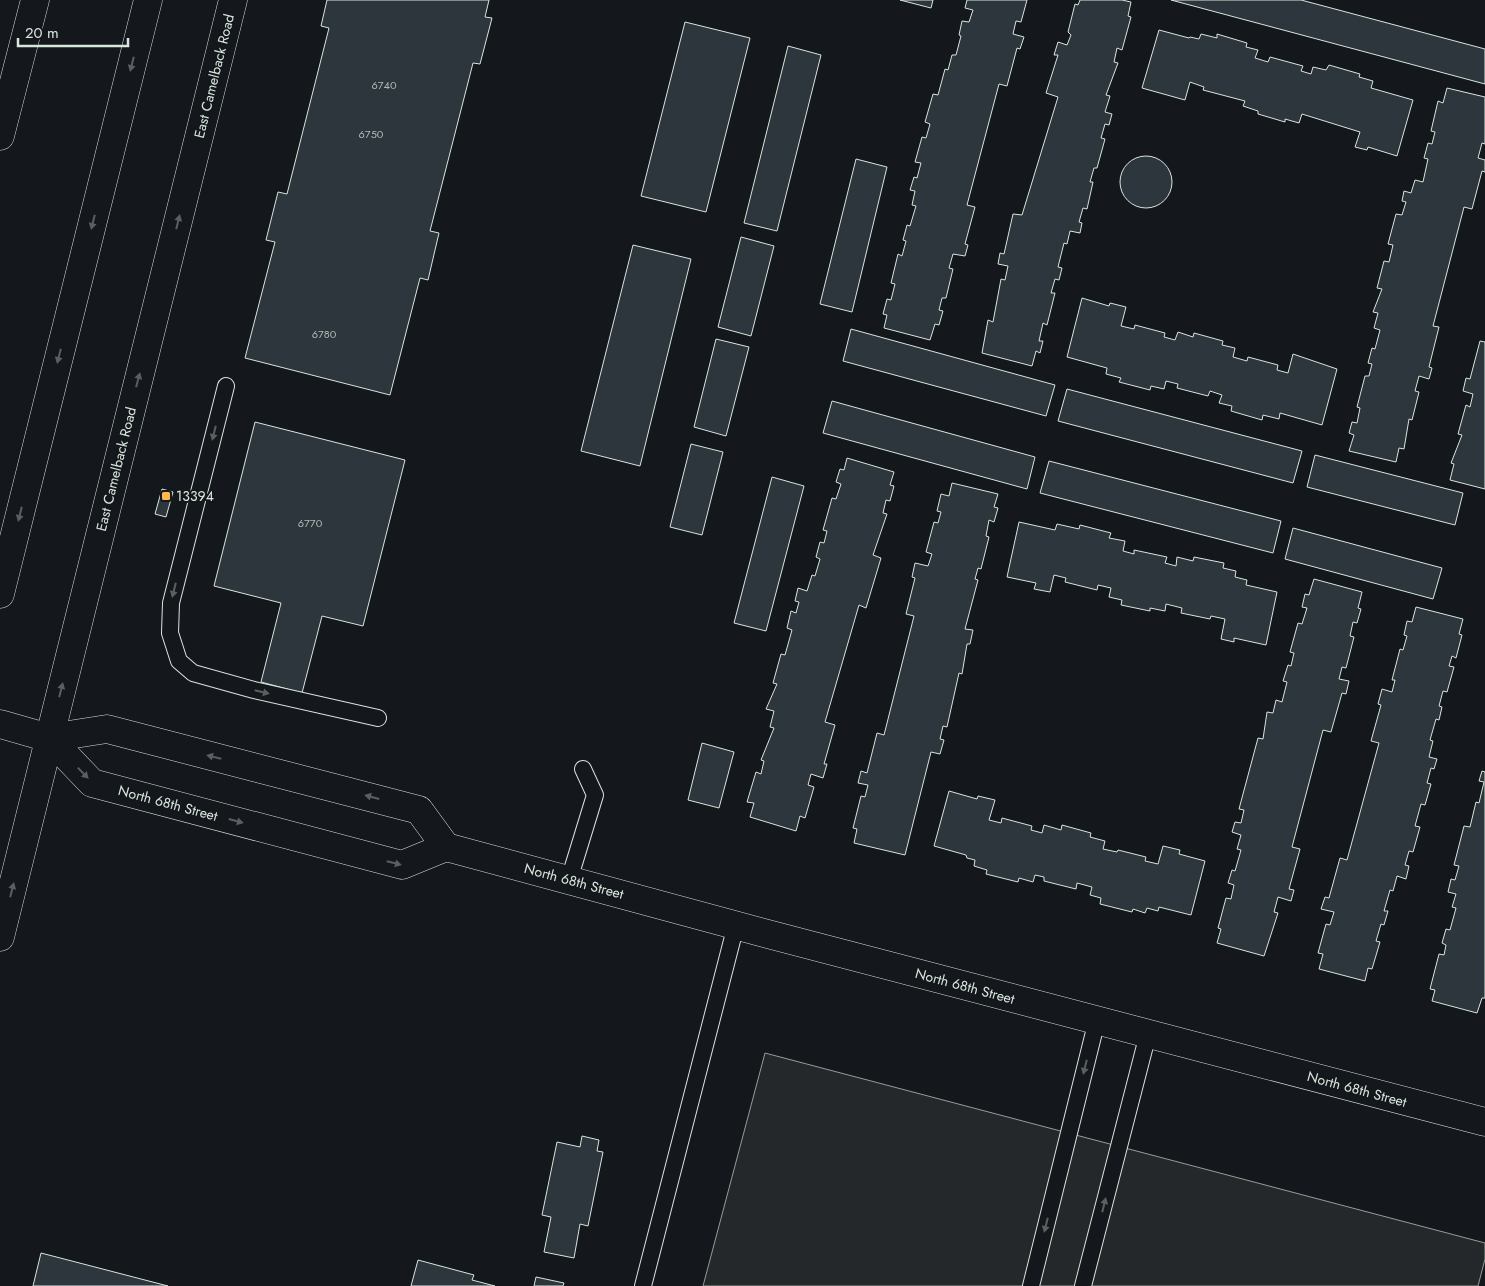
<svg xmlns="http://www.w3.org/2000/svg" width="1485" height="1286" font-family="Jost,sans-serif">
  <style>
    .parking { fill: #24282b; stroke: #939e99 }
    .building { fill: #2c363c; stroke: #d8e6dc }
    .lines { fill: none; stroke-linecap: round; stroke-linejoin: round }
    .lane-casing { stroke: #d8e6dc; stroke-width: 18 }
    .street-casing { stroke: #d8e6dc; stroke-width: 29 }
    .secondary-casing { stroke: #d8e6dc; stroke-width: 29 }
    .primary-casing { stroke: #d8e6dc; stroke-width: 29 }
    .lane { stroke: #14181c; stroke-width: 16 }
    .street { stroke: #14181c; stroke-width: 28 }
    .secondary { stroke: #14181c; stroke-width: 28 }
    .primary { stroke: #14181c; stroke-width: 28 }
    .oneway { fill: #59605f }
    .poi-dot { fill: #ffb74d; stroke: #14181c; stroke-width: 2 }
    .labels { text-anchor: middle; stroke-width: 4; stroke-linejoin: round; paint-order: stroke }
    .number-label { font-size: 11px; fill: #adbab4 }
    .street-label { font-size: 14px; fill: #d8e6dc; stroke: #14181c }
    .poi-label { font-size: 14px; fill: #d8e6dc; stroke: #14181c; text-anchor: start }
  </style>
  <rect width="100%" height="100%" fill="#14181c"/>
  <path class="parking" d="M 765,1053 L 1485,1243 L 1485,1259 L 1478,1286 L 703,1286 Z"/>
  <path class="building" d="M 327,0 L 489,0 L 485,17 L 492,18 L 480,64 L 473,63 L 430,231 L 439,233 L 428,280 L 420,278 L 390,395 L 245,358 L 275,242 L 266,240 L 278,192 L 287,194 L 329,28 L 321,26 Z
    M 900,0 L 933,0 L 931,8 Z
    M 967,0 L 1027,0 L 1021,22 L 1016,21 L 1013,34 L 1024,37 L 1020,49 L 1017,48 L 1007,86 L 999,84 L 967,205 L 975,207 L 965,244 L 968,245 L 965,256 L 953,254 L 949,268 L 953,269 L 946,298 L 942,298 L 939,310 L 943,311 L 939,325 L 935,324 L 930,340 L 884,328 L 887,315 L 883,314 L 887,299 L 891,300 L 895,284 L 891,283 L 898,254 L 902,256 L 906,241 L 903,240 L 907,225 L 910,226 L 916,206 L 912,205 L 915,191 L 910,190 L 914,177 L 917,178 L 921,163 L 915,162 L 922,137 L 926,138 L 930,124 L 925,122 L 933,94 L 938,95 L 945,69 L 948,70 L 952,55 L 956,55 L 961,36 L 959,35 L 962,21 L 969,22 L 973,10 L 965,8 Z
    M 1080,0 L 1122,0 L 1131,2 L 1128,16 L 1131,17 L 1122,50 L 1117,48 L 1114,62 L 1118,63 L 1106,95 L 1110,96 L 1105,112 L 1112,114 L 1109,125 L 1105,124 L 1101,138 L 1105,139 L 1097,168 L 1094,168 L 1090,182 L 1093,182 L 1087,209 L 1083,208 L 1079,222 L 1082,223 L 1080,233 L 1070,231 L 1067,244 L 1064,243 L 1058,267 L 1062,268 L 1059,280 L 1055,279 L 1051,293 L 1055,293 L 1047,325 L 1043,323 L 1039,341 L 1043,341 L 1040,353 L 1036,351 L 1032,366 L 982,353 L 988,320 L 993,322 L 1001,279 L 1005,280 L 1008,266 L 998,264 L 1000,253 L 1004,254 L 1013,214 L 1022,215 L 1058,97 L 1046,93 L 1058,55 L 1054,55 L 1058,42 L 1067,45 L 1071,35 L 1068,32 L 1075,4 L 1078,5 Z
    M 1171,0 L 1301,0 L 1485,49 L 1485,84 Z
    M 685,22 L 750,38 L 706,212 L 641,196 Z
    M 1159,30 L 1189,38 L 1190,37 L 1199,39 L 1201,34 L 1217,38 L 1217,34 L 1247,43 L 1246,47 L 1258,50 L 1255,58 L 1268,62 L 1270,57 L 1303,66 L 1301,71 L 1311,74 L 1313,67 L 1326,70 L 1329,65 L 1360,74 L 1359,77 L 1373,81 L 1371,88 L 1413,100 L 1397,156 L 1368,147 L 1367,150 L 1355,147 L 1360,132 L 1302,114 L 1299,123 L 1285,119 L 1285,122 L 1258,114 L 1258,111 L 1243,106 L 1245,101 L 1203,90 L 1204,87 L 1190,82 L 1185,100 L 1142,88 Z
    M 788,46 L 821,55 L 777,231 L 744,223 Z
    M 1447,88 L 1485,97 L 1485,144 L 1482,143 L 1478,158 L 1485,160 L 1485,172 L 1482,171 L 1472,209 L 1464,207 L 1433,326 L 1439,327 L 1429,367 L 1432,368 L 1429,379 L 1419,376 L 1415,391 L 1419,392 L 1412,420 L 1409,419 L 1404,449 L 1399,448 L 1396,462 L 1349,451 L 1354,435 L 1349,433 L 1352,422 L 1357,423 L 1360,408 L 1357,407 L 1365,376 L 1369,376 L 1372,364 L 1368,363 L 1372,348 L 1375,349 L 1380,330 L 1374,328 L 1378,313 L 1373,312 L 1382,289 L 1377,288 L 1384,261 L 1389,262 L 1393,245 L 1388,244 L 1396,214 L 1402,215 L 1406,202 L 1402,201 L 1404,191 L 1411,193 L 1415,180 L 1423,182 L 1428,159 L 1424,158 L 1428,143 L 1432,144 L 1435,132 L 1431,131 L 1438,101 L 1443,103 Z
    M1120 182a26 26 0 1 1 52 0a26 26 0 1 1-52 0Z
    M 856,159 L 887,167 L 852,312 L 820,304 Z
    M 741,237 L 774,246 L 751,336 L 718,327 Z
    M 633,245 L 691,259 L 640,466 L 581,451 Z
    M 1082,298 L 1109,306 L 1110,303 L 1126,307 L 1121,326 L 1134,329 L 1135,325 L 1165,333 L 1164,337 L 1175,340 L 1178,332 L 1193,337 L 1194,333 L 1223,341 L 1222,345 L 1235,348 L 1233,357 L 1247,361 L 1248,357 L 1278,365 L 1277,370 L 1288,373 L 1293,354 L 1337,369 L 1322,425 L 1280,413 L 1279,419 L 1263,415 L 1262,420 L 1231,411 L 1232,406 L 1219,403 L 1222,395 L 1210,391 L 1208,396 L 1177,388 L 1178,384 L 1166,381 L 1164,389 L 1151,386 L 1150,390 L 1119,382 L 1121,378 L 1106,374 L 1107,368 L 1067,357 Z
    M 851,329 L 1055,385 L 1046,416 L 843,361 Z
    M 716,339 L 749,347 L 726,436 L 694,427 Z
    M 1480,341 L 1485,342 L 1485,489 L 1450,480 L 1454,464 L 1451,463 L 1462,435 L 1458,434 L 1466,405 L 1470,407 L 1473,394 L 1463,391 L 1466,378 L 1470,379 Z
    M 1067,389 L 1302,451 L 1293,483 L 1058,421 Z
    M 832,401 L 1035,457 L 1027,489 L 823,433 Z
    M 255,422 L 405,460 L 363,626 L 322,616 L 302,693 L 261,682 L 281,603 L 214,586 Z
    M 691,444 L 723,452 L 702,535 L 670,527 Z
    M 1315,455 L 1463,493 L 1455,525 L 1307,487 Z
    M 847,458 L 894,472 L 890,485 L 894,486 L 890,501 L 886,500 L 883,513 L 887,514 L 873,555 L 881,558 L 866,608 L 859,605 L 825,722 L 835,725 L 824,764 L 827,764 L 823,778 L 811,774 L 808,785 L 814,787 L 805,818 L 800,816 L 796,831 L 750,817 L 754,803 L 747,802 L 756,772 L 761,774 L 764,761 L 761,760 L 774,728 L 770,727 L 774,711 L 766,709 L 777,684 L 773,683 L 781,654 L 785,655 L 792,630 L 787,628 L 791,611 L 796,613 L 799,602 L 795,601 L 798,588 L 807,591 L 812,575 L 815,576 L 820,559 L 816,557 L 820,542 L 824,543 L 827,531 L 823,530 L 832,498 L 836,499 L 841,484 L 836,482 L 840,469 L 844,470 Z
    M 1049,461 L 1281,521 L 1273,553 L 1040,493 Z
    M 772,477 L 804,486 L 766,631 L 734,623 Z
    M 952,483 L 998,494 L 994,507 L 998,508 L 994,522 L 989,520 L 986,536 L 989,537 L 981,569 L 978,568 L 975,579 L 978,580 L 965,629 L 973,630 L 970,644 L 967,644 L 962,674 L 959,673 L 947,727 L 943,726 L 940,739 L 944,740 L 940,754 L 931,752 L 905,855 L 854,843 L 857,829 L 853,828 L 861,796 L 865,797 L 868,785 L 858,783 L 861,771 L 867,773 L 877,733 L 884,735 L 914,616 L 906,614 L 915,578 L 912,577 L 915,563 L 928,566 L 932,554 L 926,552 L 934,522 L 938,523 L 941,512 L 937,511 L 941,494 L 949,496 Z
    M 162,489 L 173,492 L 166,517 L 155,514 Z
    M 1019,522 L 1055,530 L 1057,524 L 1079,529 L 1080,525 L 1111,533 L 1109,538 L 1125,541 L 1123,551 L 1134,554 L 1134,550 L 1167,557 L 1165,563 L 1176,566 L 1177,557 L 1193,561 L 1194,557 L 1224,563 L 1223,568 L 1236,571 L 1235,577 L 1247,580 L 1246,585 L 1277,592 L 1266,645 L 1234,638 L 1234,642 L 1221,639 L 1225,619 L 1211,616 L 1210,619 L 1181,613 L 1182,608 L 1166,604 L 1165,611 L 1150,608 L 1150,611 L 1121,605 L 1122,600 L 1109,597 L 1111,588 L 1098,585 L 1097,590 L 1065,582 L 1066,578 L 1054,575 L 1050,592 L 1034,589 L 1036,583 L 1007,577 Z
    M 1293,528 L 1442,568 L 1433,599 L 1285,559 Z
    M 1314,579 L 1362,592 L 1358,608 L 1361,609 L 1357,623 L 1353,622 L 1350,636 L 1354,637 L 1346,668 L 1342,667 L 1339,679 L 1349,681 L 1346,694 L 1342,693 L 1331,732 L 1323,730 L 1292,847 L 1300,849 L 1289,889 L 1294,890 L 1291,901 L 1278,897 L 1274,912 L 1278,913 L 1264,956 L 1217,943 L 1221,929 L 1218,928 L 1226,898 L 1231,899 L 1234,885 L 1228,883 L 1232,870 L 1235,871 L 1241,850 L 1237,849 L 1241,835 L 1232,832 L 1235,822 L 1241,823 L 1244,810 L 1239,809 L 1258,738 L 1263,739 L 1267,712 L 1273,713 L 1276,700 L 1282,702 L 1287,682 L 1283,681 L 1288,665 L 1291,666 L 1294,653 L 1290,652 L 1298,623 L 1302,624 L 1307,608 L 1302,607 L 1305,594 L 1309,595 Z
    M 1416,607 L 1463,619 L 1459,634 L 1462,635 L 1456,658 L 1452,656 L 1449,666 L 1454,667 L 1447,692 L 1443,691 L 1439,706 L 1442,707 L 1439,720 L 1436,719 L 1430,740 L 1433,741 L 1429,757 L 1437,759 L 1434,769 L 1431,768 L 1427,783 L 1431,784 L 1425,805 L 1421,804 L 1415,826 L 1420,827 L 1413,852 L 1409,851 L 1405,865 L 1409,866 L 1406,879 L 1397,876 L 1393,891 L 1390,890 L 1384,911 L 1388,911 L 1384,925 L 1381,924 L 1376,941 L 1380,942 L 1372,969 L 1368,968 L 1365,981 L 1319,969 L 1323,954 L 1318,953 L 1326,924 L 1330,925 L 1334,912 L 1321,909 L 1325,897 L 1329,898 L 1340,858 L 1347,860 L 1379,743 L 1371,741 L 1381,705 L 1378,704 L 1382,689 L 1392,692 L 1395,680 L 1392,680 L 1400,649 L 1403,650 L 1407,636 L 1404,635 L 1407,621 L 1412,622 Z
    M 702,743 L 734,752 L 719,808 L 688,800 Z
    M 1482,771 L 1485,772 L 1485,998 L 1482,998 L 1477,1013 L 1432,1001 L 1435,990 L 1430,989 L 1439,954 L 1444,955 L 1446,945 L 1442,943 L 1446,929 L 1450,930 L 1456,908 L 1452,907 L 1456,894 L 1448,892 L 1451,879 L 1455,880 L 1459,866 L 1454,865 L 1464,826 L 1470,827 L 1476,802 L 1479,803 L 1484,782 L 1479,781 Z
    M 949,791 L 977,799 L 978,796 L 995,800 L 989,820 L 1001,823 L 1002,818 L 1032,826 L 1031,830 L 1042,833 L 1044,825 L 1061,830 L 1062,825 L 1091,833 L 1090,837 L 1105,841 L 1103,849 L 1117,852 L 1118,850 L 1146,857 L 1145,861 L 1158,864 L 1163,846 L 1180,850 L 1179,854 L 1205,861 L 1191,915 L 1159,907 L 1158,911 L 1147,908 L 1145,913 L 1133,909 L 1132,912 L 1100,904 L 1101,898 L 1090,895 L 1092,887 L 1077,883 L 1076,889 L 1044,881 L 1044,877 L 1035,875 L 1033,882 L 1019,878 L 1018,882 L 986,874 L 987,870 L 974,866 L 975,860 L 967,858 L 966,855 L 934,846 Z
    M 582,1136 L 599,1140 L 597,1151 L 603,1152 L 588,1226 L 580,1224 L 574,1258 L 544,1252 L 551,1217 L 542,1215 L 557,1142 L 580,1147 Z
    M 41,1253 L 168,1286 L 33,1286 Z
    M 418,1260 L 474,1275 L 472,1280 L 495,1286 L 411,1286 Z
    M 536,1277 L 564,1283 L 563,1286 L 534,1286 Z"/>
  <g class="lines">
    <g class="lane-casing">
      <path id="lane" d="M 226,386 L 171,603 L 170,633 L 179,661 L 193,673 L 254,690 L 378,718
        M 569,880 L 595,795 L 583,769
        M 643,1286 L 736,925
        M 1031,1286 L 1097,1020
        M 1083,1286 L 1148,1034"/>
    </g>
    <g class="street-casing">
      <path id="street" d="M 0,136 L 35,0"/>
    </g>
    <g class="secondary-casing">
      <path id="secondary" d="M 0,724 L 49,738 L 107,729 L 419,810 L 446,847
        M 49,738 L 92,783 L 402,865 L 446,847 L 764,933 L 1485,1122"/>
    </g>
    <g class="primary-casing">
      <path id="primary" d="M 0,594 L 148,0
        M 0,937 L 233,0"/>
    </g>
    <use href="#lane" class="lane"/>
    <use href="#street" class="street"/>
    <use href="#secondary" class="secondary"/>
    <use href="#primary" class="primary"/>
  </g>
  <defs><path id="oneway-solid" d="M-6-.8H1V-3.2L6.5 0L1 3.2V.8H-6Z" transform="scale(1.25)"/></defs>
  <g class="oneway">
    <use href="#oneway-solid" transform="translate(132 64) rotate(104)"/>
    <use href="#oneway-solid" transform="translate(93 222) rotate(104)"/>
    <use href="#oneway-solid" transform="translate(178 222) rotate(-76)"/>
    <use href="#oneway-solid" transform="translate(59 356) rotate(104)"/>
    <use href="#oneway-solid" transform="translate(138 380) rotate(-75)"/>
    <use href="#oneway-solid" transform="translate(214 433) rotate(104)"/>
    <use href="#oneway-solid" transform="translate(20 514) rotate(104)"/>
    <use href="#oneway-solid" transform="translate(174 590) rotate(104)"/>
    <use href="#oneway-solid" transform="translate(61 690) rotate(-76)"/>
    <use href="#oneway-solid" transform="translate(262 692) rotate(13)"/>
    <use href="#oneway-solid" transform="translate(214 757) rotate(-166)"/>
    <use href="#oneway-solid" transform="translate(83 773) rotate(46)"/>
    <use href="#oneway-solid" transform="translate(372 797) rotate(-165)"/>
    <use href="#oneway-solid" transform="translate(236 821) rotate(15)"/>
    <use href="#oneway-solid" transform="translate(394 863) rotate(14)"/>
    <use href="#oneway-solid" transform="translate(12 890) rotate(-76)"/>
    <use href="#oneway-solid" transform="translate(1085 1067) rotate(104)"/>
    <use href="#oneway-solid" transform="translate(1104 1205) rotate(-76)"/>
    <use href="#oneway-solid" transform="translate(1046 1225) rotate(104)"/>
  </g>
  <rect class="poi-dot" x="161" y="491" width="10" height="10" rx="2.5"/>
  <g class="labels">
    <g class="number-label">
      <text x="384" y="89">6740</text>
      <text x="371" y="138">6750</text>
      <text x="324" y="338">6780</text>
      <text x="310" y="527">6770</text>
    </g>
    <g class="street-label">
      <text transform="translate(214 76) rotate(-76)" y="5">East Camelback Road</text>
      <text transform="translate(116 469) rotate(-76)" y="5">East Camelback Road</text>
      <text transform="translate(168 803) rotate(15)" y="5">North 68th Street</text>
      <text transform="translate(574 881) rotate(15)" y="5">North 68th Street</text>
      <text transform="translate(965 986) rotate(15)" y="5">North 68th Street</text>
      <text transform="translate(1357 1089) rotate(15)" y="5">North 68th Street</text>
    </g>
    <g class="poi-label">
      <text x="176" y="501">13394</text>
    </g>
  </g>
  <path d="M18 38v8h110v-8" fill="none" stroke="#d8e6dc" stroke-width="2.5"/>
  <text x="25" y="38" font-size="15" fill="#d8e6dc" stroke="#14181c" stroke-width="4" paint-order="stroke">20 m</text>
</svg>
